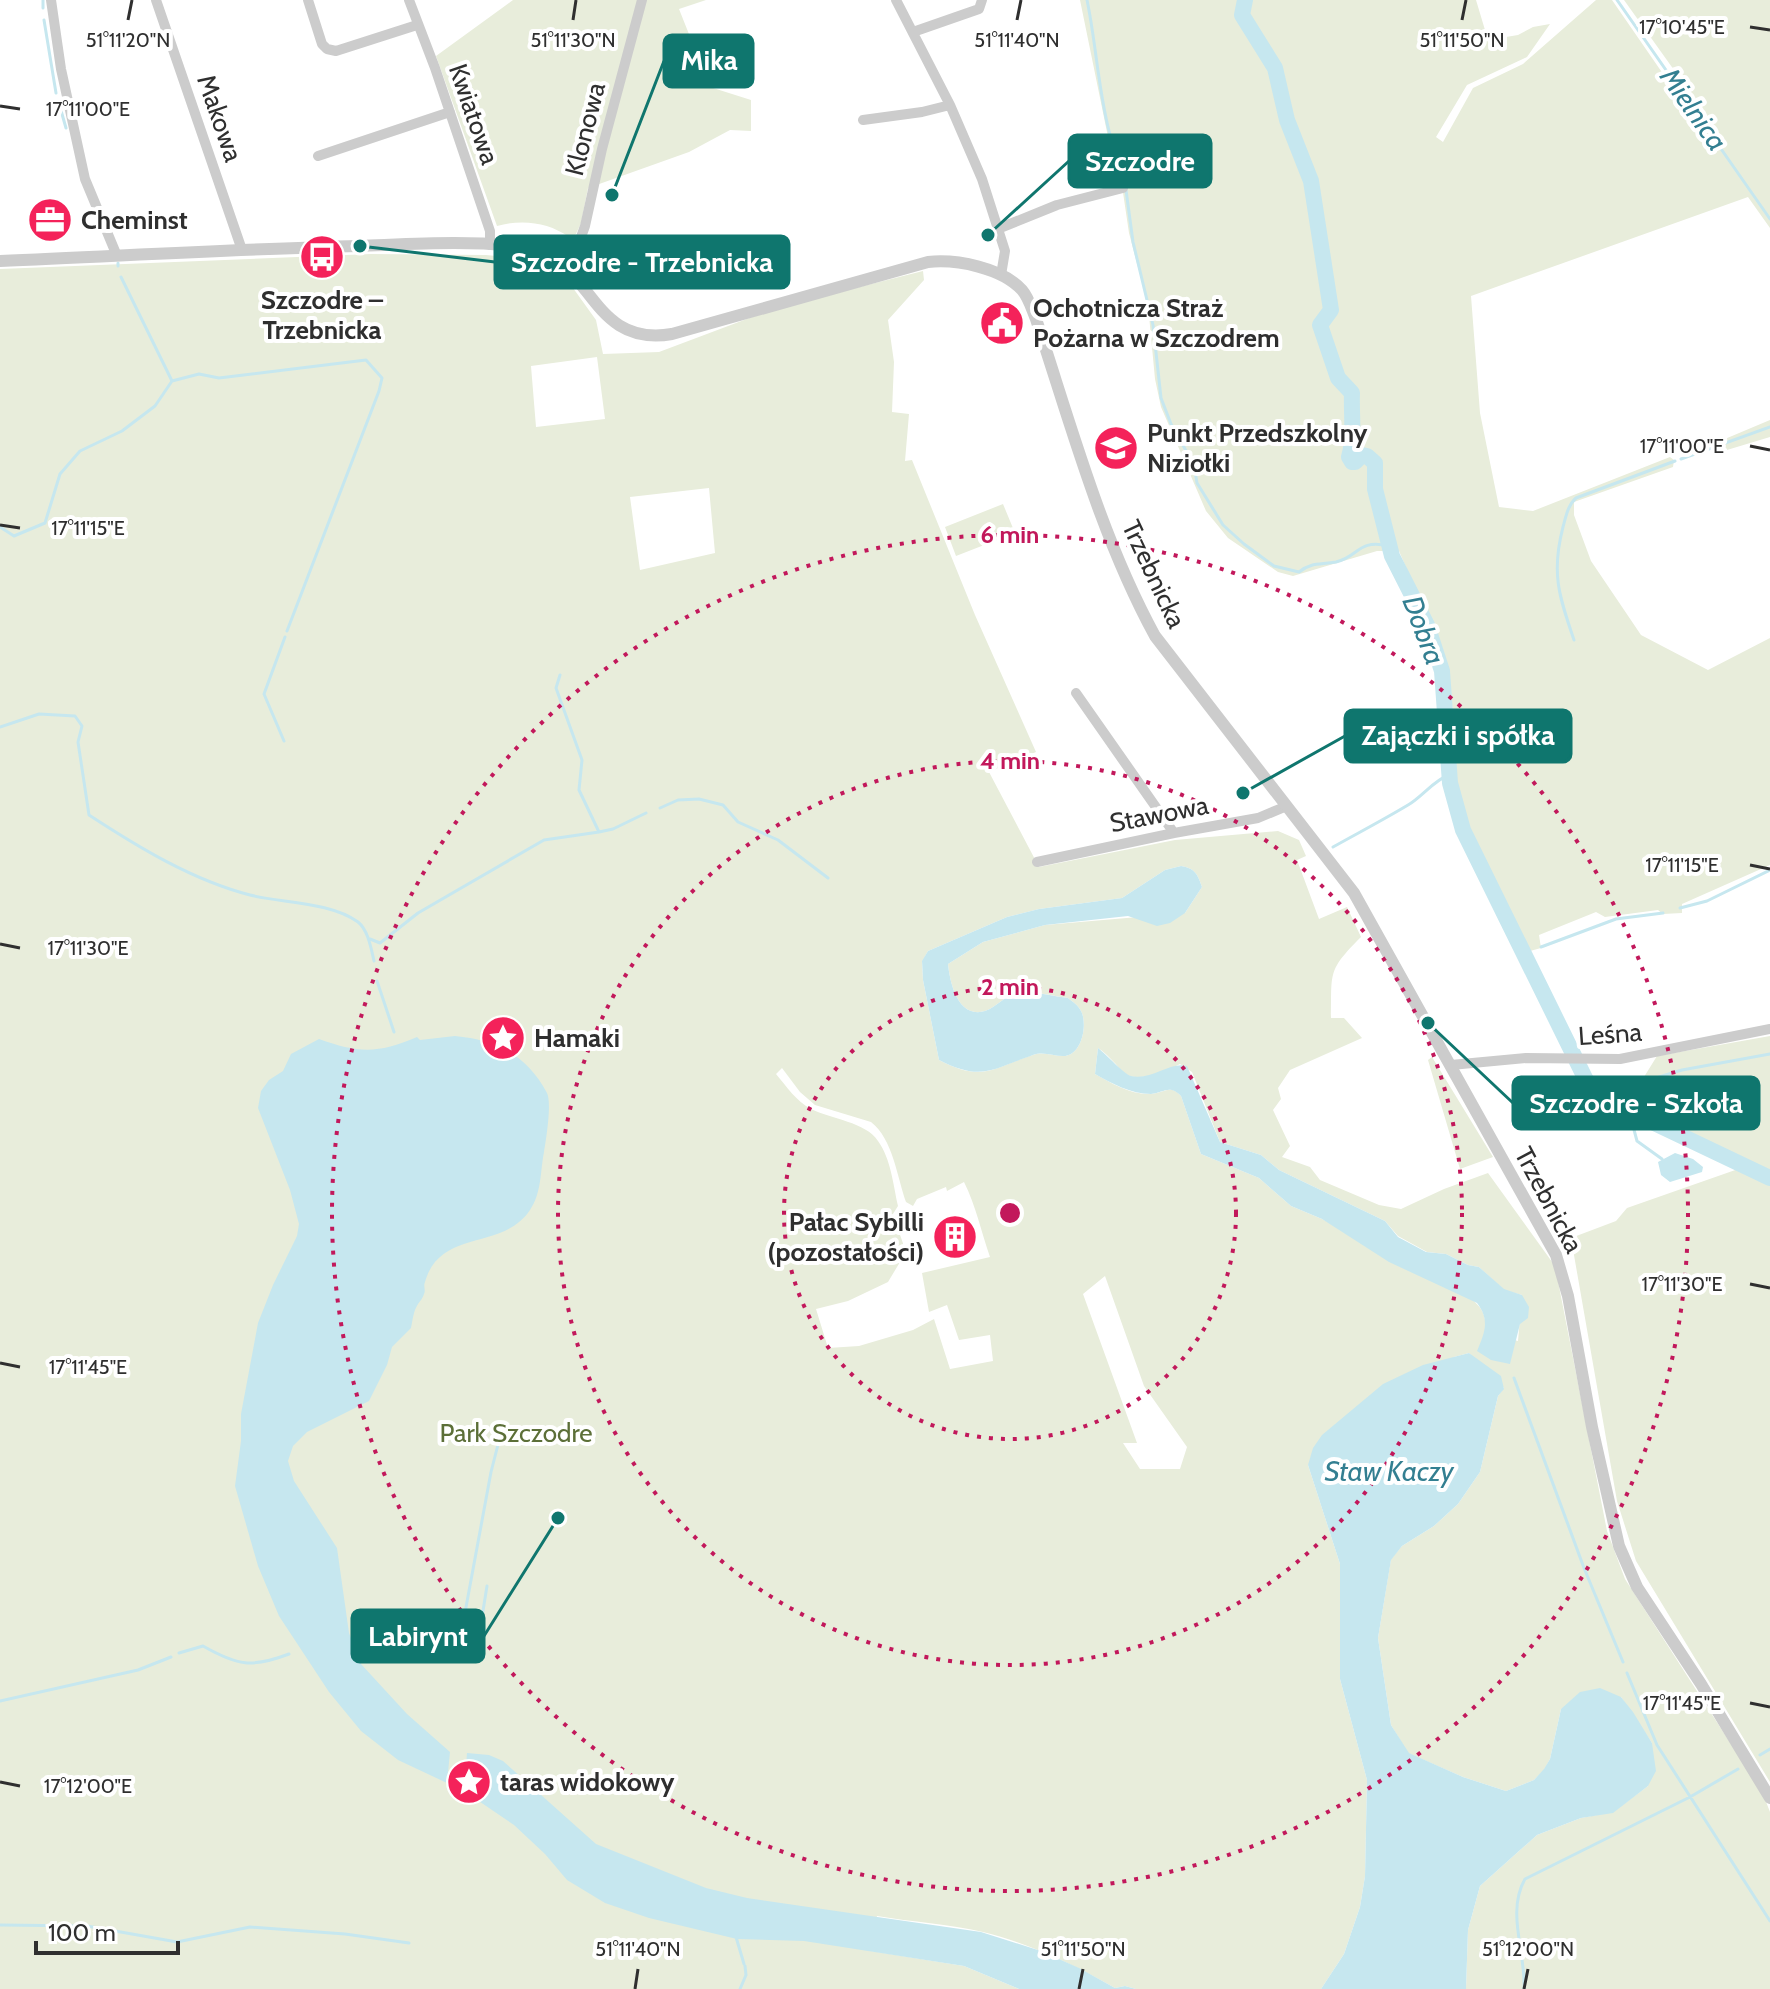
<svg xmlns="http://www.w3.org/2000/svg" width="1770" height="1989" font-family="Cabin,sans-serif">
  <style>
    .green { fill: #e8eddb; fill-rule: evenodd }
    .water { fill: #c6e7ef }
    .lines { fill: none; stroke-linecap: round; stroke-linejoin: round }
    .stream { stroke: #c6e7ef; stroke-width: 3 }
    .river { stroke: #c6e7ef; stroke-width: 16 }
    .minor { stroke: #ccc; stroke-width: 10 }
    .tertiary { stroke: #ccc; stroke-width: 12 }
    .ticks { fill: none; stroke: #2f2f2f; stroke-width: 3 }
    .ring { fill: none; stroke: #c2185b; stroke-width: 4; stroke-dasharray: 4 8 }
    .labels { text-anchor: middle; stroke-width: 8; stroke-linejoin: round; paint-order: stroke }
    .street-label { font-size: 26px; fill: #2f2f2f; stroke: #fff }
    .poi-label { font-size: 26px; font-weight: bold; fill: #2f2f2f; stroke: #fff; text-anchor: start }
    .park-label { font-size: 26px; fill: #5c6f38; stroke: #fff }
    .water-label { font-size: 28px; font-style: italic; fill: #337f91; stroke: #fff }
    .ticks-label { font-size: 20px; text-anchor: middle; fill: #2f2f2f; stroke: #fff; stroke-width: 8; stroke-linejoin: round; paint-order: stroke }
    .centre { fill: #c2185b; stroke: #fff; stroke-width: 4 }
    .ring-label { font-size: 24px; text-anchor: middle; font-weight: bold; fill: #c2185b; stroke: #fff; stroke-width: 8; stroke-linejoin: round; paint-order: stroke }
    .leader { fill: none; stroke: #0f766e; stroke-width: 3 }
    .callout-dot { fill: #0f766e; stroke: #fff; stroke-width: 3 }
    .callout { fill: #0f766e; stroke: #0f766e; stroke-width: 3 }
    .callout-label { font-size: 28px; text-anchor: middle; font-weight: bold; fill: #fff }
  </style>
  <rect width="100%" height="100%" fill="#fff"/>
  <path class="green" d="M 513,0 L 706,0 L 679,9 L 710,87 L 751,100 L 751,131 L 730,130 L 689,152 L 588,188 L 581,223 L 575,236 L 569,237 C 548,222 522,219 497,226 L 436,56 Z
    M 1080,0 L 1476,0 L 1488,40 L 1518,35 L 1533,27 L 1550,24 L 1527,57 L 1467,85 L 1436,137 L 1443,142 L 1473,88 L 1523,64 L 1596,0 L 1612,0 L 1679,97 L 1689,91 L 1624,0 L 1770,0 L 1770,228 L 1748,197 L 1471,296 L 1480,413 L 1499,507 L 1533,511 L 1670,457 L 1674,460 L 1673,467 L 1574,502 L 1574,515 L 1591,561 L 1641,635 L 1708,670 L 1770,638 L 1770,865 L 1682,904 L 1682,913 L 1663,914 L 1658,910 L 1605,917 L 1596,912 L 1539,935 L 1541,948 L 1530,951 L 1470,828 L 1456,781 L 1453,712 L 1445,657 L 1399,551 L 1377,551 L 1293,576 L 1278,572 L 1228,538 L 1206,511 L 1161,407 L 1155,379 L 1148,305 L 1129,233 L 1121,179 L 1108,137 Z
    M 371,254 L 486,255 L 540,260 L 568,281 L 596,320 L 603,354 L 659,352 L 776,308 L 923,271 L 924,280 L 888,320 L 894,362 L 892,412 L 909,414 L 905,461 L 912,460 L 975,615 L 1036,752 L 989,772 L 1039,867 L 1175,840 L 1278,831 L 1299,840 L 1306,856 L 1297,860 L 1319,919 L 1347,907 L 1361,937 C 1327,971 1332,972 1331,1018 L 1344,1018 L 1362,1038 L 1290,1070 L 1278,1088 L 1281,1099 L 1273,1110 L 1290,1146 L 1282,1157 L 1310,1167 L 1320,1180 L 1379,1205 L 1401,1209 L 1444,1189 L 1488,1173 L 1555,1266 L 1607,1531 L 1625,1579 L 1763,1794 L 1770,1812 L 1770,1989 L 1466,1989 L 1468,1930 L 1480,1886 L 1537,1835 L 1581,1818 L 1613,1812 L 1648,1786 L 1652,1743 L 1621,1697 L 1561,1709 L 1550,1759 L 1544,1770 L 1534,1780 L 1506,1791 L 1463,1777 L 1408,1753 L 1391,1725 L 1378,1638 L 1391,1559 L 1402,1546 L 1434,1526 L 1458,1504 L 1480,1472 L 1498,1396 L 1504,1388 L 1469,1353 L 1454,1357 L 1308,1465 L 1340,1564 L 1340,1679 L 1367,1780 L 1365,1876 L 1360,1907 L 1344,1954 L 1321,1989 L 1136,1989 L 1125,1986 L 1115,1988 C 1074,1965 1029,1943 983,1932 C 949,1924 912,1922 877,1916 L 871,1951 L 964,1966 L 1019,1989 L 0,1989 L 0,269 ZM 597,357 L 605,419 L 536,427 L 531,366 ZM 709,488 L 715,553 L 640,570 L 630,497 ZM 1181,866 C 1195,868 1198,875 1202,887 L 1185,913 L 1045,925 L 983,942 L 948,964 C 950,983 958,1019 985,1011 C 997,1007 1005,995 1018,993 C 1034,991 1053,996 1068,998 C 1073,1002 1078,1005 1081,1011 C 1088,1024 1082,1056 1063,1056 C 1053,1056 1043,1051 1033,1055 C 992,1068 983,1083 939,1060 L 923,980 L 922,962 L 928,951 L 1007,917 L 1039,909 L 1122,898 L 1165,870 ZM 1098,1048 C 1107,1054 1113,1061 1121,1070 C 1134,1086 1165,1071 1180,1064 L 1192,1072 L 1220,1142 L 1261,1155 L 1279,1170 L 1385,1221 L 1398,1236 L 1427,1252 L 1446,1254 L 1468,1265 L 1479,1267 L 1504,1290 L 1522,1295 L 1518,1341 L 1485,1332 C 1487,1315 1482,1306 1467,1296 L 1322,1219 L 1291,1206 L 1259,1178 L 1201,1154 L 1181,1096 C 1170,1084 1165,1093 1151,1094 C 1131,1095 1111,1083 1095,1074 ZM 782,1068 L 800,1092 L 815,1105 L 871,1122 C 893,1139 897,1177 906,1202 L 913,1206 L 917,1199 L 946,1187 L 947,1191 L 964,1182 C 976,1206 981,1231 990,1257 L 922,1273 L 929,1312 L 947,1305 L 959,1340 L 990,1335 L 993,1361 L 950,1369 L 934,1319 L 913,1330 L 859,1346 L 828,1348 L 816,1309 L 848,1301 L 888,1282 L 906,1252 L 898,1229 L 891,1224 L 891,1217 L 898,1206 C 893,1184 891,1159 878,1141 C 866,1122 831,1119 811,1109 C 796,1101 787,1087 776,1074 ZM 1105,1276 L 1144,1386 L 1187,1447 L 1180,1469 L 1140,1469 L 1123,1443 L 1137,1443 L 1083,1294 Z
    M 1770,420 L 1770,437 L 1717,453 L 1713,444 Z
    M 1003,504 L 1015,533 L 956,556 L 945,527 Z
    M 1770,1036 L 1770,1175 L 1626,1106 L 1657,1056 Z
    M 1432,1057 L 1493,1157 L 1460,1169 L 1428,1060 Z
    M 1741,1168 L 1770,1182 L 1770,1782 L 1636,1561 L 1617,1501 L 1571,1238 L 1616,1221 L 1627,1208 Z"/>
  <path class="water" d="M 1181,866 C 1195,868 1198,875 1202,887 L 1185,913 L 1170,923 L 1157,926 L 1128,916 L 1045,925 L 983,942 L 948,964 C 950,983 958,1019 985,1011 C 997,1007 1005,995 1018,993 C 1033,991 1052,996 1068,998 C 1073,1002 1078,1005 1081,1011 C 1088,1024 1082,1056 1063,1056 C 1053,1056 1043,1051 1033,1055 C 993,1069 982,1082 939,1060 L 923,980 L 922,961 L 928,951 L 1007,917 L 1039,909 L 1122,898 L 1165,870 Z
    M 455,1036 C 496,1040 527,1055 547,1093 C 552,1103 546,1140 544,1152 C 540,1172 542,1192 530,1210 C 503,1251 440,1228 425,1282 C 423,1286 426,1290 424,1294 C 423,1298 420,1301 418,1304 C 413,1312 413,1319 411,1328 L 392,1347 L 387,1365 L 369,1401 L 307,1432 L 293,1446 L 288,1461 L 294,1481 L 337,1548 L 349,1633 L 361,1664 L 407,1714 L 450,1752 L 447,1783 L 398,1760 L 361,1731 L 329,1692 L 279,1616 L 258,1566 L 235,1486 L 241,1441 L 241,1414 L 258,1323 L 273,1285 L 297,1236 L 299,1224 L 290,1190 L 258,1108 L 261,1091 L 269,1080 L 283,1071 L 291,1054 L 319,1039 C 358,1053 378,1054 417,1037 L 420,1040 Z
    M 1098,1048 C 1106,1054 1125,1075 1131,1076 C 1151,1081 1170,1061 1187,1066 L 1220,1142 L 1261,1155 L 1279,1170 L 1385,1221 L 1398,1237 L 1426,1252 L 1446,1254 L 1468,1265 L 1479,1267 L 1504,1289 L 1522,1295 L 1529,1307 L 1528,1318 L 1520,1324 L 1510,1364 L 1491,1360 L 1477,1351 C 1485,1332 1490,1320 1477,1303 L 1389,1262 L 1322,1219 L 1291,1206 L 1259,1178 L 1201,1154 L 1181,1096 C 1169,1084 1164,1093 1151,1094 C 1131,1094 1111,1083 1095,1074 Z
    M 1675,1153 L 1693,1159 L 1703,1167 L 1702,1172 L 1670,1182 L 1661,1175 L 1658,1162 Z
    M 1469,1353 L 1501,1376 L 1504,1389 L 1498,1396 L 1480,1472 L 1458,1504 L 1434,1526 L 1402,1546 L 1391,1560 L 1378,1638 L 1391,1725 L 1409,1753 L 1463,1777 L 1506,1791 L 1534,1780 L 1544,1769 L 1550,1759 L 1561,1709 L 1580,1692 L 1600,1688 L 1621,1697 L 1633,1712 L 1652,1743 L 1656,1771 L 1648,1786 L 1613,1813 L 1581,1818 L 1537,1835 L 1480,1886 L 1468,1930 L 1466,1989 L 1321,1989 L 1344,1954 L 1360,1907 L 1365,1876 L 1367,1780 L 1340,1679 L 1340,1564 L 1308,1465 L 1313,1448 L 1322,1435 L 1383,1384 L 1423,1365 Z
    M 467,1753 L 489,1755 L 503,1761 L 596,1844 L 706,1888 L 747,1898 L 981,1932 L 1041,1951 L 1079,1968 L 1115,1988 L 1125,1986 L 1136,1989 L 1019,1989 L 964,1966 L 804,1941 L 737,1939 L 649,1918 L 605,1903 L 567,1880 L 545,1854 L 514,1825 L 464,1791 Z"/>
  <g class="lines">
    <path class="stream" d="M 43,0 L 43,8
      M 1087,0 C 1096,43 1098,88 1109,131 C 1115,154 1126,156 1125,184
      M 1617,0 L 1770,219
      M 44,20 L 56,93
      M 58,100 L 66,128
      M 1126,190 L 1133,242 L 1153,325 L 1161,398 L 1171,424 L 1194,465 L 1197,483 L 1223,525 L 1244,544 L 1274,566 L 1299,572 C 1311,562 1321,565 1336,562 C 1360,556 1357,539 1389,546
      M 118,266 L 118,263
      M 121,277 L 172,381
      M 1681,459 L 1770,427
      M 0,527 L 14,536 L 45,523 L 60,474 L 80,451 L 122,431 L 155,406 L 172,381 L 199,374 L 219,378 L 366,360 L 382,378 L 379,391 L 287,631
      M 1574,640 C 1559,596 1551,573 1563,527 C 1566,516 1568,505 1576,498 L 1675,461
      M 0,727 L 39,714 L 75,716 L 82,726 L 78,742 L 89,815 C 138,847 192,880 250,895 C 282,903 331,902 358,922 C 368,930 371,948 374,961
      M 284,741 L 264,694 L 285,637
      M 660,808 L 678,800 L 699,799 L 723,805 L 738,822 L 778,840 L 828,878
      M 599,832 L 613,829 L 646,813
      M 1333,847 C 1358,833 1383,820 1408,805 C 1422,797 1434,780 1449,775
      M 1680,908 L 1707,901 L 1770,870
      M 370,939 L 380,943 L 418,913 L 544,840 L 599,832 L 579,790 L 582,760 L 556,688 L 560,675
      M 1541,947 L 1616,919 L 1663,913
      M 377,981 L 394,1032
      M 1646,1101 L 1659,1077 L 1682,1070 L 1770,1054
      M 1633,1126 L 1637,1141 L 1662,1159
      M 1514,1378 L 1584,1568 L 1623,1662
      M 464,1618 L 491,1472 L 502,1429
      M 179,1653 L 203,1646 C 238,1666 252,1668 289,1654
      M 476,1654 L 487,1586
      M 1627,1673 L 1657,1745 L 1770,1921
      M 0,1701 L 138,1670 L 171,1657
      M 1760,1755 L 1770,1749
      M 0,1925 L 87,1926 L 177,1942 L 250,1927 L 345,1934 L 409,1943
      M 736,1937 L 744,1964
      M 740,1989 L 746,1975 L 745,1966
      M 1524,1989 C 1526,1953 1506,1912 1525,1879 L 1690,1797 L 1738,1769"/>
    <path class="river" d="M 1245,0 L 1242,15 L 1275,68 L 1287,120 L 1311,181 L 1331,310 L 1320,325 L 1338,378 L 1352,393 C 1351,414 1355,438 1349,457 L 1352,462 L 1355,462 L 1362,455 L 1367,456 L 1375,463 L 1375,489 L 1392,556 L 1427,625 L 1442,671 L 1450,783 L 1463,830 L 1586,1080 L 1606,1100 L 1770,1178"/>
    <path class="minor" d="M 51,0 L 61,69 L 85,179 L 117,256
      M 156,0 L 242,250
      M 308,0 L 322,44 L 327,49 L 336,51 L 417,25
      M 409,0 L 435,68 L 490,231 L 490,245
      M 896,0 L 950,105 L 982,179 L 1005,251 L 1001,275
      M 913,32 L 979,9 L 982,0
      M 863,120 L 922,112 L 950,105
      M 318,156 L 450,112
      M 1000,228 L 1057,205 L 1123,188
      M 557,260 L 581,237 L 585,226 L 602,149 L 642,0
      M 1076,693 L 1174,833
      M 1037,862 L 1174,833 L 1258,818 L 1287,806
      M 1451,1065 L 1526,1058 L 1620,1059 L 1770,1029"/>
    <path class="tertiary" d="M 0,261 C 120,256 239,249 359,246 C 414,244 469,240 524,247 C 594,257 588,348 672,334 L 928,262 C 957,259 1002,268 1022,290 C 1029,298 1032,310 1036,319 C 1071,425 1101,537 1155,636 L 1354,893 L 1556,1255 L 1568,1296 L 1592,1427 L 1619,1546 L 1637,1587 L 1701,1684 L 1770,1798"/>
  </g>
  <path class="ticks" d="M 128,20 L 132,0M 573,20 L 576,0M 1017,20 L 1021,0M 1462,20 L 1466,0M 1750,27 L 1770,30M 0,106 L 20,109M 1750,446 L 1770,450M 0,525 L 20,528M 1750,865 L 1770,869M 0,944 L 20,948M 1750,1284 L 1770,1288M 0,1363 L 20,1367M 1750,1703 L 1770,1707M 0,1782 L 20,1786M 635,1989 L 638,1969M 1079,1989 L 1083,1969M 1524,1989 L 1528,1969"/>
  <g class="ring">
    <circle cx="1010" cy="1213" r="226"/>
    <circle cx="1010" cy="1213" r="452"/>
    <circle cx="1010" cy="1213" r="678"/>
  </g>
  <defs>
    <g id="office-disc" transform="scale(2.3)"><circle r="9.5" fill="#f4225a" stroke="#fff"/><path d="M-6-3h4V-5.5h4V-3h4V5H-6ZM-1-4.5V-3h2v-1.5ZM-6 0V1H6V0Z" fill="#fff"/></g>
    <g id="bus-disc" transform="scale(2.3)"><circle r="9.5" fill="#f4225a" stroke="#fff"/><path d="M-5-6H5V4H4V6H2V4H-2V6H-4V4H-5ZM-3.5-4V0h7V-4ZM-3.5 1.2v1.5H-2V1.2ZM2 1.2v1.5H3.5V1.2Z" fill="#fff"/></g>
    <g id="civic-disc" transform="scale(2.3)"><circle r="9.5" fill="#f4225a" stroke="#fff"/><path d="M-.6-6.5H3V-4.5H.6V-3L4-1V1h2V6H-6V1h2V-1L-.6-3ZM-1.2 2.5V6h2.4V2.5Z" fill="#fff"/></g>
    <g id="school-disc" transform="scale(2.3)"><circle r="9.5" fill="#f4225a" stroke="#fff"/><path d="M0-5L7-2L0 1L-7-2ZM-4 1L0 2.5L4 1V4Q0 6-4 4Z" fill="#fff"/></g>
    <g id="sight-disc" transform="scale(2.3)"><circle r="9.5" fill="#f4225a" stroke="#fff"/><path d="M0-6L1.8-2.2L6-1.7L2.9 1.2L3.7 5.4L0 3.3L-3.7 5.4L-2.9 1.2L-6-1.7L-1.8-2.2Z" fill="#fff"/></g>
    <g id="building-disc" transform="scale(2.3)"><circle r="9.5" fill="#f4225a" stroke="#fff"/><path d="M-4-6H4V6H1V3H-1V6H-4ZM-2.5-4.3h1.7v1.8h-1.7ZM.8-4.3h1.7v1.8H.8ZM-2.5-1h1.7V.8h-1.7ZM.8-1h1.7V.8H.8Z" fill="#fff"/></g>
  </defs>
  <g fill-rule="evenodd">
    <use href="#office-disc" x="50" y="220"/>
    <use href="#bus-disc" x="322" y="257"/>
    <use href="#civic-disc" x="1002" y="323"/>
    <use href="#school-disc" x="1116" y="448"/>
    <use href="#sight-disc" x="503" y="1038"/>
    <use href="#building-disc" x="955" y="1237"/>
    <use href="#sight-disc" x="469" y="1782"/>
  </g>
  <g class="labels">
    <g class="street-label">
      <text transform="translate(474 114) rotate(71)" y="9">Kwiatowa</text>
      <text transform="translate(220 118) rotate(71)" y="9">Makowa</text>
      <text transform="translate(585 129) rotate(-76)" y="9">Klonowa</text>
      <text transform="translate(1154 574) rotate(65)" y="9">Trzebnicka</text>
      <text transform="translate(1159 814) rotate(-11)" y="9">Stawowa</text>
      <text transform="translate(1610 1034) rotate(-4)" y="9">Leśna</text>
      <text transform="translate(1549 1200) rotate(62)" y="9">Trzebnicka</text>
    </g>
    <g class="poi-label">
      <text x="81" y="229">Cheminst</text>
      <text x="322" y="309" text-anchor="middle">Szczodre –<tspan x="322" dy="30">Trzebnicka</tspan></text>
      <text x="1033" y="317">Ochotnicza Straż<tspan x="1033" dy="30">Pożarna w Szczodrem</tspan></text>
      <text x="1147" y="442">Punkt Przedszkolny<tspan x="1147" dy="30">Niziołki</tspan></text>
      <text x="534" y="1047">Hamaki</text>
      <text x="924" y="1231" text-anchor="end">Pałac Sybilli<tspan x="924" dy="30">(pozostałości)</tspan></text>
      <text x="500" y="1791">taras widokowy</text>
    </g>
    <g class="park-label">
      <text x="516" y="1442">Park Szczodre</text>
    </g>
    <g class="water-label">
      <text transform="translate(1694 109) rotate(55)" y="10">Mielnica</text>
      <text transform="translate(1424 630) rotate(69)" y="10">Dobra</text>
      <text x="1389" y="1481">Staw Kaczy</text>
    </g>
  </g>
  <g class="ticks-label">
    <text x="1682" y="34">17°10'45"E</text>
    <text x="128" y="47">51°11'20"N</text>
    <text x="573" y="47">51°11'30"N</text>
    <text x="1017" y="47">51°11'40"N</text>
    <text x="1462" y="47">51°11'50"N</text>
    <text x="88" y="116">17°11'00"E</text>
    <text x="1682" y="453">17°11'00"E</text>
    <text x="88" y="535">17°11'15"E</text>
    <text x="1682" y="872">17°11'15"E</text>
    <text x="88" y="955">17°11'30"E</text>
    <text x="1682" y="1291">17°11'30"E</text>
    <text x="88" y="1374">17°11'45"E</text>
    <text x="1682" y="1710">17°11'45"E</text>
    <text x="88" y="1793">17°12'00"E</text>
    <text x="638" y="1956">51°11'40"N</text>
    <text x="1083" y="1956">51°11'50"N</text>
    <text x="1528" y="1956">51°12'00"N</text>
  </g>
  <circle cx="1010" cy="1213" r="12" class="centre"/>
  <g class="ring-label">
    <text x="1010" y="543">6 min</text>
    <text x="1010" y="769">4 min</text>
    <text x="1010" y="995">2 min</text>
  </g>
  <path class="leader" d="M612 195L664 61M988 235L1069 161M360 246L495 262M1243 793L1345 736M1428 1023L1513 1103M558 1518L484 1636"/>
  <g class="callout-dot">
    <circle cx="612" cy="195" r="8"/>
    <circle cx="988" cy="235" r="8"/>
    <circle cx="360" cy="246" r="8"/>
    <circle cx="1243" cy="793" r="8"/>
    <circle cx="1428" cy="1023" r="8"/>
    <circle cx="558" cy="1518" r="8"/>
  </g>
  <g class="callout">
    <rect x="664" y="35" width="89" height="52" rx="8"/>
    <rect x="1069" y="135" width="142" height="52" rx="8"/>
    <rect x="495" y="236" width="294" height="52" rx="8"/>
    <rect x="1345" y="710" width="226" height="52" rx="8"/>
    <rect x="1513" y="1077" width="246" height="52" rx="8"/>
    <rect x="352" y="1610" width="132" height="52" rx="8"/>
  </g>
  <g class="callout-label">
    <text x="709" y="70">Mika</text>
    <text x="1140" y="171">Szczodre</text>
    <text x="642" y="272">Szczodre - Trzebnicka</text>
    <text x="1458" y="745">Zajączki i spółka</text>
    <text x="1636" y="1113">Szczodre - Szkoła</text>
    <text x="418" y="1646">Labirynt</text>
  </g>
  <path d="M36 1941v12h142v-12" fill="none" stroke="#2f2f2f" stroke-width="4"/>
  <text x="48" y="1941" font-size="24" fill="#2f2f2f" stroke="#ffffff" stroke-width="6" paint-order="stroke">100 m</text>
</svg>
